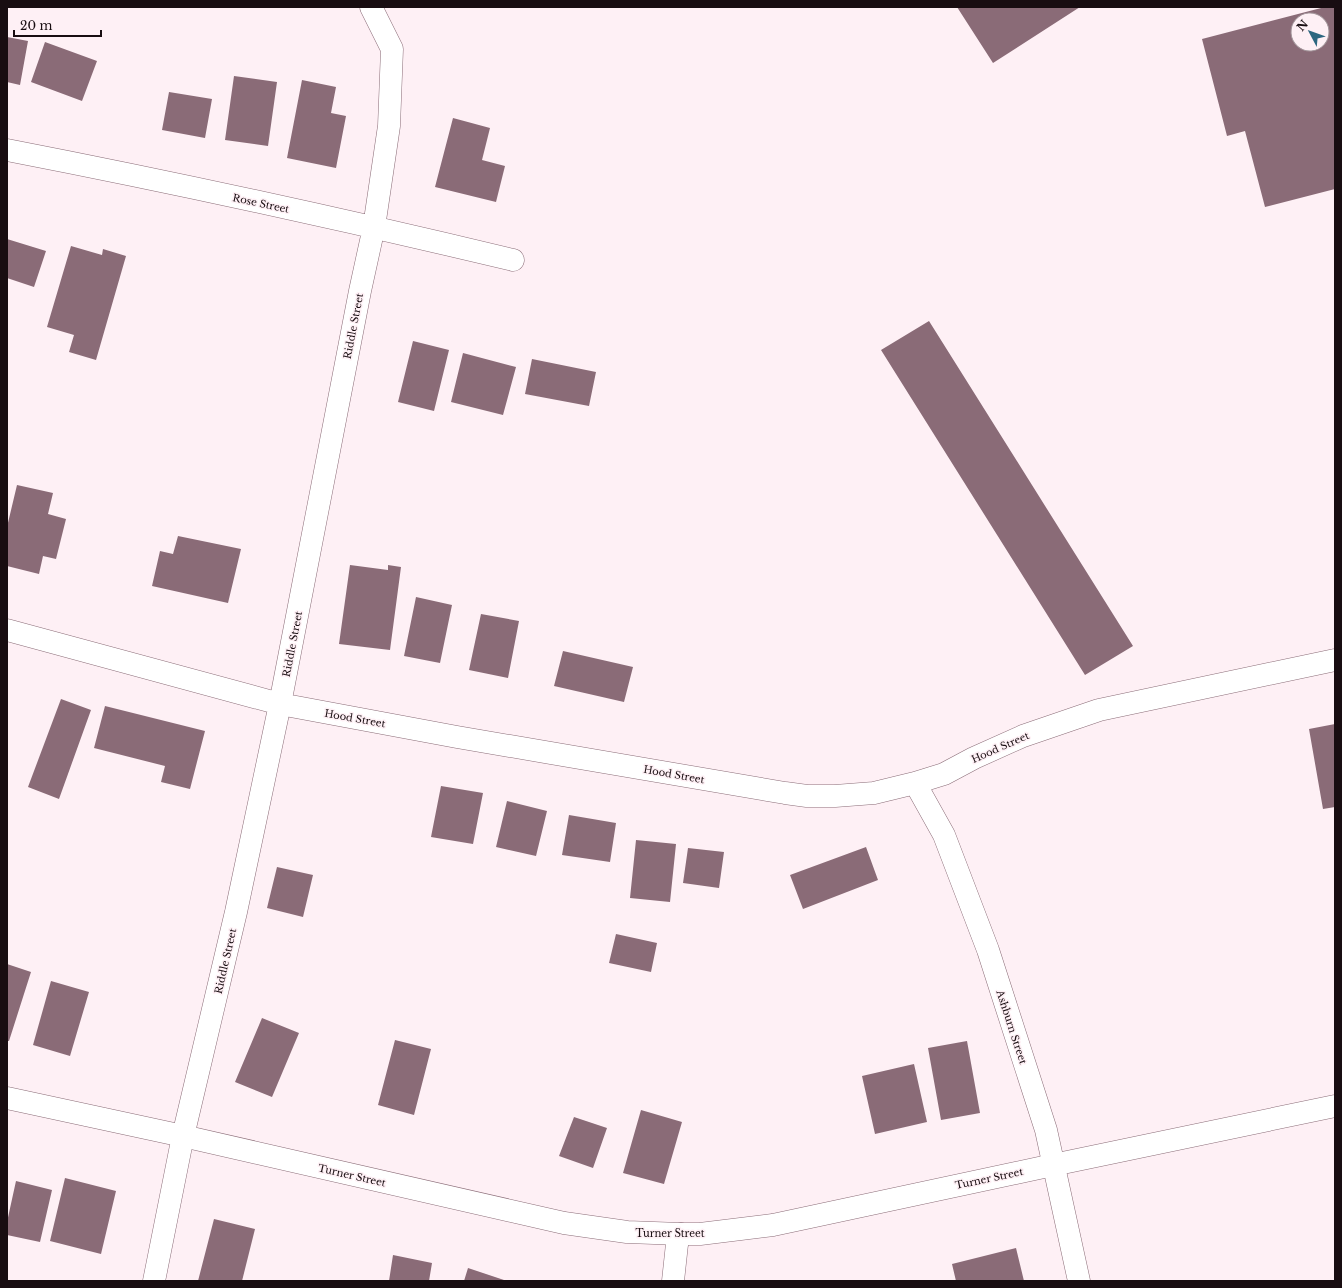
<svg xmlns="http://www.w3.org/2000/svg" width="1342" height="1288" font-family="'Libre Baskerville',serif">
  <style>
    .building { fill: #8a6b77; fill-rule: evenodd }
    .lines { fill: none; stroke-linecap: round; stroke-linejoin: round }
    .minor-casing { stroke: #8b6d78; stroke-width: 23 }
    .tertiary-casing { stroke: #8b6d78; stroke-width: 23 }
    .minor { stroke: #fff; stroke-width: 22 }
    .tertiary { stroke: #fff; stroke-width: 22 }
    .labels { text-anchor: middle; stroke-width: 3; stroke-linejoin: round; paint-order: stroke }
    .street-label { font-size: 10px; fill: #180d11; stroke: #fef0f5 }
  </style>
  <rect width="100%" height="100%" fill="#fef0f5"/>
  <path class="building" d="M 957,7 L 1080,7 L 993,63 Z
    M 1325,7 L 1335,7 L 1335,189 L 1265,207 L 1245,131 L 1227,136 L 1202,39 ZM 1298,20 L 1322,20 L 1322,44 L 1298,44 Z
    M 7,37 L 28,41 L 20,85 L 7,82 Z
    M 45,42 L 97,61 L 82,101 L 31,82 Z
    M 234,76 L 277,82 L 268,146 L 225,140 Z
    M 302,80 L 336,87 L 331,113 L 346,116 L 336,168 L 287,158 Z
    M 169,92 L 212,99 L 205,138 L 162,130 Z
    M 453,118 L 490,128 L 482,160 L 505,166 L 496,202 L 435,187 Z
    M 7,239 L 46,251 L 34,287 L 7,278 Z
    M 71,246 L 102,255 L 103,249 L 126,256 L 96,360 L 69,352 L 74,335 L 47,327 Z
    M 929,321 L 1133,646 L 1085,675 L 881,350 Z
    M 413,341 L 449,350 L 434,411 L 398,402 Z
    M 463,353 L 516,367 L 503,415 L 451,402 Z
    M 532,359 L 596,372 L 589,406 L 525,394 Z
    M 17,485 L 53,493 L 48,514 L 66,519 L 56,559 L 43,556 L 39,574 L 7,566 L 7,527 Z
    M 178,536 L 241,549 L 228,603 L 152,586 L 160,551 L 173,554 Z
    M 350,565 L 388,570 L 388,565 L 401,567 L 390,650 L 339,644 Z
    M 416,597 L 452,605 L 440,663 L 404,656 Z
    M 481,614 L 519,621 L 508,678 L 469,670 Z
    M 563,651 L 633,667 L 624,702 L 554,686 Z
    M 61,699 L 91,710 L 59,799 L 28,787 Z
    M 105,706 L 205,731 L 190,789 L 161,782 L 165,766 L 94,748 Z
    M 1335,724 L 1335,807 L 1323,809 L 1309,729 Z
    M 441,786 L 483,793 L 473,844 L 431,837 Z
    M 507,801 L 547,811 L 536,856 L 496,847 Z
    M 569,815 L 616,823 L 610,862 L 562,855 Z
    M 636,840 L 676,844 L 670,902 L 630,898 Z
    M 866,847 L 878,880 L 803,909 L 790,875 Z
    M 688,848 L 724,852 L 719,888 L 683,883 Z
    M 277,867 L 313,875 L 303,917 L 267,908 Z
    M 616,934 L 657,943 L 651,972 L 609,963 Z
    M 7,964 L 31,972 L 9,1041 L 7,1041 Z
    M 51,981 L 89,992 L 70,1056 L 33,1045 Z
    M 262,1018 L 299,1033 L 272,1097 L 235,1082 Z
    M 395,1040 L 431,1049 L 414,1115 L 378,1105 Z
    M 967,1041 L 980,1113 L 941,1120 L 928,1048 Z
    M 914,1064 L 927,1122 L 875,1134 L 862,1076 Z
    M 641,1110 L 682,1122 L 664,1184 L 623,1173 Z
    M 574,1117 L 607,1128 L 593,1168 L 559,1156 Z
    M 65,1178 L 116,1191 L 101,1254 L 50,1241 Z
    M 16,1181 L 52,1190 L 40,1242 L 7,1235 L 7,1222 Z
    M 214,1219 L 255,1229 L 242,1281 L 198,1281 Z
    M 1016,1248 L 1024,1281 L 956,1281 L 952,1264 Z
    M 393,1255 L 432,1263 L 429,1281 L 389,1281 Z
    M 468,1268 L 507,1281 L 464,1281 Z"/>
  <g class="lines">
    <g class="minor-casing">
      <path id="minor" d="M 7,150 C 177,183 346,220 513,260
        M 7,630 L 280,704 L 457,737 L 785,793 L 807,796 L 835,796 L 874,793 L 915,783 L 944,774 L 974,758 L 1023,736 L 1099,710 L 1335,660
        M 915,783 L 944,835 L 988,950 L 1046,1130 L 1079,1281
        M 154,1281 L 183,1136 L 236,912 L 280,704 L 360,291 L 374,227 L 389,126 L 392,49 L 371,7
        M 673,1281 L 677,1244 L 681,1234"/>
    </g>
    <g class="tertiary-casing">
      <path id="tertiary" d="M 7,1098 L 183,1136 L 564,1223 L 627,1232 L 681,1234 L 700,1234 L 773,1225 L 1053,1165 L 1335,1106"/>
    </g>
    <use href="#minor" class="minor"/>
    <use href="#tertiary" class="tertiary"/>
  </g>
  <g class="labels">
    <g class="street-label">
      <text transform="translate(261 203) rotate(12)" y="4">Rose Street</text>
      <text transform="translate(353 326) rotate(-79)" y="4">Riddle Street</text>
      <text transform="translate(292 644) rotate(-79)" y="4">Riddle Street</text>
      <text transform="translate(355 718) rotate(10)" y="4">Hood Street</text>
      <text transform="translate(1000 747) rotate(-24)" y="4">Hood Street</text>
      <text transform="translate(674 774) rotate(10)" y="4">Hood Street</text>
      <text transform="translate(225 961) rotate(-77)" y="4">Riddle Street</text>
      <text transform="translate(1012 1027) rotate(72)" y="4">Ashburn Street</text>
      <text transform="translate(352 1175) rotate(13)" y="4">Turner Street</text>
      <text transform="translate(989 1178) rotate(-12)" y="4">Turner Street</text>
      <text x="670" y="1237">Turner Street</text>
    </g>
  </g>
  <rect width="1342" height="1288" fill="none" stroke="#180d11" stroke-width="16"/>
  <g transform="translate(1310 32) rotate(311)"><circle r="19" fill="#fef0f5" stroke="#a2959a"/>
  <path d="M0-3L7 15L0 10L-7 15Z" fill="#2d6780"/>
  <text y="-6" font-size="11" font-weight="bold" text-anchor="middle" fill="#180d11">N</text>
  </g>
  <path d="M14 30v6h87v-6" fill="none" stroke="#180d11" stroke-width="2"/>
  <text x="20" y="30" font-size="12" fill="#180d11" stroke="#fef0f5" stroke-width="3" paint-order="stroke">20 m</text>
</svg>
